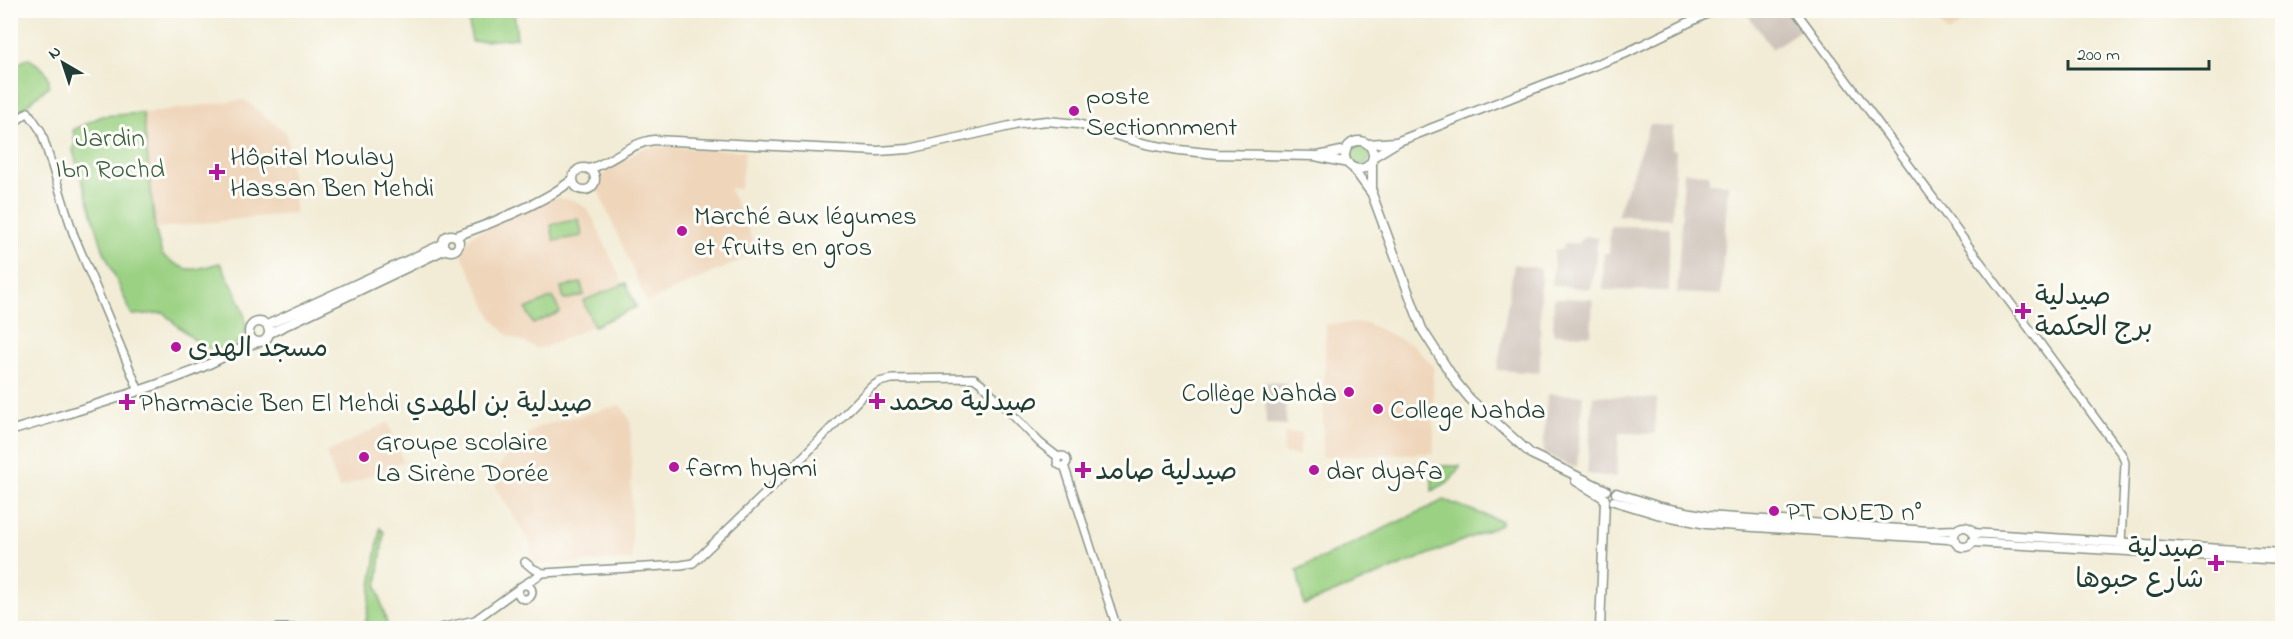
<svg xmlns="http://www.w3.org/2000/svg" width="2293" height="639" font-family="'Indie Flower','Playpen Sans Arabic',sans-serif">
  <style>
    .built { fill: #efd6bb }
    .industrial { fill: #cdc2b9 }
    .green { fill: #9bd183; stroke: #5d875c; stroke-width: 1.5 }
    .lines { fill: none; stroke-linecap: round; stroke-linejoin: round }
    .minor-casing { stroke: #889485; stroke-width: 10 }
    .major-casing { stroke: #889485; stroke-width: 11 }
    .minor { stroke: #fff; stroke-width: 7 }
    .major { stroke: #fff; stroke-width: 8 }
    .poi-dot { fill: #b5179e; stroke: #fdfcf7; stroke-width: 2 }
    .labels { text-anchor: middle; stroke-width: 6; stroke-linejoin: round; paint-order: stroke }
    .poi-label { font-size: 27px; fill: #1f3d34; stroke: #fdfcf7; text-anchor: start }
    .park-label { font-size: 27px; fill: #3e6248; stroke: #fdfcf7 }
  </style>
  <rect width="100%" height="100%" fill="#fdfcf7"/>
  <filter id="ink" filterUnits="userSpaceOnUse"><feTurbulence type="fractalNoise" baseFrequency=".0167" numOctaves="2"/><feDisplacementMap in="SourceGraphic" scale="12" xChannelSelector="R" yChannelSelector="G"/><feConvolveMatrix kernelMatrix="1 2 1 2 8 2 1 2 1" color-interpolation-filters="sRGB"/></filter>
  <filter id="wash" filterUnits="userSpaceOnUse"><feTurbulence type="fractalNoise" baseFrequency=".008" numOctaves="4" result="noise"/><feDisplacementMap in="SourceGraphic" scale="24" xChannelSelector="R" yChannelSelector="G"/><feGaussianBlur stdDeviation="1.35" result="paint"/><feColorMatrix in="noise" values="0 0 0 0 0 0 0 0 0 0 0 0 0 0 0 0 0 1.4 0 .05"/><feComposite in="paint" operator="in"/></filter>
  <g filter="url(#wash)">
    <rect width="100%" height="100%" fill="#f2ecd6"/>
    <path class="built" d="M 1931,11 L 1930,11 L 1978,11 L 1948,34 Z
      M 244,100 L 286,132 L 296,213 L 150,229 L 136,114 Z
      M 653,146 L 745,151 L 740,189 L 729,188 L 757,250 L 752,252 L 753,255 L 647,302 L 597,188 L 602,175 L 641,149 Z
      M 555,197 L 575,201 L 586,208 L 594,220 L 634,308 L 542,348 L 536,348 L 507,335 L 492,318 L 462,255 L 462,247 L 474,234 Z
      M 1366,323 L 1413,345 L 1433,366 L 1434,453 L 1322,457 L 1326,324 Z
      M 621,405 L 631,422 L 632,560 L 531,565 L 531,544 L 496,488 L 495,473 L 512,448 L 526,435 L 540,426 Z
      M 388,422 L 403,461 L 339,489 L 326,453 Z
      M 1301,432 L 1302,442 L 1299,444 L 1299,456 L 1283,453 L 1285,433 Z"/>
    <path class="industrial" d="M 1745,11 L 1793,11 L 1805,27 L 1772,49 Z
      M 1650,124 L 1673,127 L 1672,149 L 1676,150 L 1672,219 L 1617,215 Z
      M 1684,172 L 1709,174 L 1709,183 L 1728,184 L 1721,295 L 1677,293 Z
      M 1610,226 L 1670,227 L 1668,291 L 1603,290 L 1604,253 L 1609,253 Z
      M 1585,236 L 1598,238 L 1591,289 L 1552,285 L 1555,249 L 1563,249 L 1564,244 L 1578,243 Z
      M 1514,264 L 1541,269 L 1540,373 L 1497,370 Z
      M 1554,298 L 1593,299 L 1591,335 L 1553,334 Z
      M 1265,382 L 1286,383 L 1286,425 L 1266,424 Z
      M 1547,394 L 1583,395 L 1577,467 L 1569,466 L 1543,453 Z
      M 1593,395 L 1657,399 L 1655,434 L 1619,433 L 1616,477 L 1587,474 Z"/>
    <path class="green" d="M 514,11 L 517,38 L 472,42 L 468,17 Z
      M 28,58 C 39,65 51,72 49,86 L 15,115 L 11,107 L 11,69 Z
      M 143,113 L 155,228 L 162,255 C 189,274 189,271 220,263 C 229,280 253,318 244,336 C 241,341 234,346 230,350 L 202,347 C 190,335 176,326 164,313 L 132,315 L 103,249 L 73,151 L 75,142 L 73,130 L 102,116 Z
      M1350 155a10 10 0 1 1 20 0a10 10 0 1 1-20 0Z
      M 579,219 L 582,236 L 554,241 L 551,225 Z
      M 581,283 L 584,295 L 564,300 L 561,287 Z
      M 626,283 L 636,307 L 594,326 L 583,301 Z
      M 553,297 L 560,312 L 533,324 L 526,309 Z
      M 1432,466 L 1460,466 L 1460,467 L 1450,481 L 1432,491 Z
      M 1444,500 L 1501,521 L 1501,525 L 1304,605 L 1297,570 Z
      M 380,528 L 384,532 L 377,587 L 388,628 L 365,628 Z"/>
  </g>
  <g filter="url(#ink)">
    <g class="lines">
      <g class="minor-casing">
        <path id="minor" d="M 1795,10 L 2123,456 L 2125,463 L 2121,542
          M 10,126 L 28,112 L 41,131 L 73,233 L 139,391
          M1057 461a5 5 0 1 1 10 0a5 5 0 1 1-10 0Z
          M 1064,465 L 1117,628
          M 525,562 L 532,568 L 543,573
          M 523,585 L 543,573 L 681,565 L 693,563 L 800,460 L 871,387 L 879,382 L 892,379 L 974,378 L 982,384 L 1040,443 L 1058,457
          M518 592a7 7 0 1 1 14 0a7 7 0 1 1-14 0Z
          M 278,628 L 300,628
          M 440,628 L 475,620 L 518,589"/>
      </g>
      <g class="major-casing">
        <path id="major" d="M1345 155a14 14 0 1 1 28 0a14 14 0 1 1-28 0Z
          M 1368,144 L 1396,142
          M 1318,156 L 1346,150
          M 1373,157 L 1399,141 L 1626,53 L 1714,10
          M 1353,168 L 1372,194 L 1422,329 L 1456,382 L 1470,399 L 1531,454 L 1606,490
          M573 179a11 11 0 1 1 22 0a11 11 0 1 1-22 0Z
          M 589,169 C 613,162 629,143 654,140 L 878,151 L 909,149 L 1019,124 L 1047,121 L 1078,124 L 1146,144 L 1179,150 L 1217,154 L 1315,156 L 1348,163
          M 1372,194 L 1372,160
          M443 243a8 8 0 1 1 16 0a8 8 0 1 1-16 0Z
          M 456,236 C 488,225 548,201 573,179
          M249 332a10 10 0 1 1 20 0a10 10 0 1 1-20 0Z
          M 267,325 L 443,244
          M 270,333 L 446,249
          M 10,431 C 69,413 129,396 186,374 C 211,365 233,350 258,342
          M 1576,481 L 1604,498
          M 1616,493 L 1660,507 L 1707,516 L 1929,531 L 1957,530
          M 1614,501 L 1657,514 L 1706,524 L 1948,539 L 1956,541
          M1954 537a10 10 0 1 1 20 0a10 10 0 1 1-20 0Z
          M 1973,533 L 2282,553
          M 1972,542 L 2282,560
          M 1600,628 L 1605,500"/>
      </g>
      <use href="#minor" class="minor"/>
      <use href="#major" class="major"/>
    </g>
  </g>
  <g class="poi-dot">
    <circle cx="1074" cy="111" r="6"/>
    <path d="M214 163h6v6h6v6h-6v6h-6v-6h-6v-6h6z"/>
    <circle cx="682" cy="231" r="6"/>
    <path d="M2020 302h6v6h6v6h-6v6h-6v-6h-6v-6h6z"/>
    <circle cx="176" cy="347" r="6"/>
    <circle cx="1349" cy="392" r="6"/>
    <path d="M874 392h6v6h6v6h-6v6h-6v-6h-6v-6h6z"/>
    <path d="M124 393h6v6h6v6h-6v6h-6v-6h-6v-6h6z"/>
    <circle cx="1378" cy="409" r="6"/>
    <circle cx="364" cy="457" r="6"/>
    <circle cx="674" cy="467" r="6"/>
    <path d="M1080 461h6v6h6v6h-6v6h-6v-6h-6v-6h6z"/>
    <circle cx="1314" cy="470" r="6"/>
    <circle cx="1774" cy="511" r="6"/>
    <path d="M2213 554h6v6h6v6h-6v6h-6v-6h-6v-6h6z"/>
  </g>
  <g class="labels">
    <g class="poi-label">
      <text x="1086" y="104">poste<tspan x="1086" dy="31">Sectionnment</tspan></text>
      <text x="230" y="165">Hôpital Moulay<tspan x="230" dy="31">Hassan Ben Mehdi</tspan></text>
      <text x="694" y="224">Marché aux légumes<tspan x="694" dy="31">et fruits en gros</tspan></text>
      <text x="2035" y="304">صيدلية<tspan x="2035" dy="31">برج الحكمة</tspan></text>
      <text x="188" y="356">مسجد الهدى</text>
      <text x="1337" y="401" text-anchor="end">Collège Nahda</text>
      <text x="889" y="410">صيدلية محمد</text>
      <text x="139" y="411">Pharmacie Ben El Mehdi صيدلية بن المهدي</text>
      <text x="1390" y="418">College Nahda</text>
      <text x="376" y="450">Groupe scolaire<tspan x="376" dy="31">La Sirène Dorée</tspan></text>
      <text x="686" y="476">farm hyami</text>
      <text x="1095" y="479">صيدلية صامد</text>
      <text x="1326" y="479">dar dyafa</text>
      <text x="1786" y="520">PT ONED n°</text>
      <text x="2204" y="556" text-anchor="end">صيدلية<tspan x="2204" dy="31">شارع حبوها</tspan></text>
    </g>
    <g class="park-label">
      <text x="110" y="146">Jardin<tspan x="110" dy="31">Ibn Rochd</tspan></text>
    </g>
  </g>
  <rect width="2293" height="639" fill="none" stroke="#fdfcf7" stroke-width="36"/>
  <g transform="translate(63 63) rotate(321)" stroke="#fdfcf7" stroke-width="4.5" paint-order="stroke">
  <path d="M0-4.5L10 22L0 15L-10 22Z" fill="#1f3d34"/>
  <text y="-9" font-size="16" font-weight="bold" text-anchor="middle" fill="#1f3d34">N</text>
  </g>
  <path d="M2068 60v9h141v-9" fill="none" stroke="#1f3d34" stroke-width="3"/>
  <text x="2077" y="60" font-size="18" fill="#1f3d34" stroke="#fdfcf7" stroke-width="4.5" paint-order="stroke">200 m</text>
</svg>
